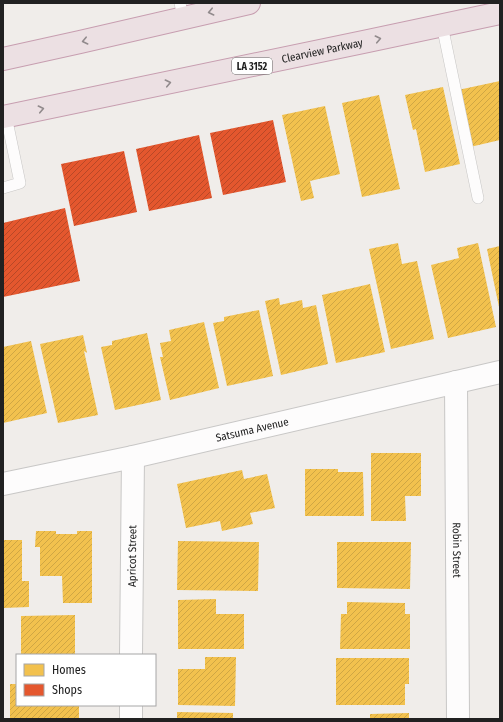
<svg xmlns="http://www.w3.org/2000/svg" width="503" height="722" font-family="'Fira Sans Condensed',sans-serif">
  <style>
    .homes { fill: url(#homes-hatch) }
    .shops { fill: url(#shops-hatch) }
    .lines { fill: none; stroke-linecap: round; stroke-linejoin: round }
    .lane-casing { stroke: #c8c7c6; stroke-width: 12 }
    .street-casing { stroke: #c8c7c6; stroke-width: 24 }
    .highway-casing { stroke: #c79eb0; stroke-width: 24 }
    .lane { stroke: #fdfcfc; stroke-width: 11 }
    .street { stroke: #fdfcfc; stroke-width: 22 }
    .highway { stroke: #ece0e3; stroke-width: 22 }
    .oneway { stroke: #918a8c }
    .labels { text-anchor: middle; stroke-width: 4; stroke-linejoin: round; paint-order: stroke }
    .shield { fill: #fff; stroke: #646464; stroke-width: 1 }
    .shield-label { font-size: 10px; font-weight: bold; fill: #212121 }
    .street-label { font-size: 11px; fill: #212121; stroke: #fff }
  </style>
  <defs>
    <pattern id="homes-hatch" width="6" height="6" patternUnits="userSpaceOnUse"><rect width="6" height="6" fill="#f2c14e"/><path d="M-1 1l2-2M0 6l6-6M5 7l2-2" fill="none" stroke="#cfa644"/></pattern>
    <pattern id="shops-hatch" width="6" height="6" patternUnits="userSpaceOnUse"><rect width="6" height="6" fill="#e4572e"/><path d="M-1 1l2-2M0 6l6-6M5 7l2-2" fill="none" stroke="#b84827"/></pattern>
  </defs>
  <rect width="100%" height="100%" fill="#f0edea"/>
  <path class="homes" d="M 500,81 L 500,140 L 470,147 L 458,90 Z
    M 443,87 L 460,164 L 425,172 L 416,129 L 413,130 L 405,95 Z
    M 379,95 L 400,189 L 362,197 L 342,103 Z
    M 325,106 L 340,174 L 310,181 L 314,198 L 301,201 L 282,115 Z
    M 398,243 L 402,264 L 417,261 L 434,339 L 391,349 L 369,249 Z
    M 478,243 L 496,327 L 448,338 L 431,265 L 459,258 L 457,248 Z
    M 500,246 L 500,307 L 499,307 L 487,249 Z
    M 370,284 L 385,352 L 336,363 L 322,295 Z
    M 279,298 L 280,305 L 302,300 L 303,308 L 316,305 L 328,364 L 281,375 L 265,301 Z
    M 259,310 L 273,376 L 227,386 L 213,323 L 224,321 L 224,317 Z
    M 204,322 L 219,388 L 170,400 L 160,357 L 163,357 L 160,343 L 171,341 L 169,330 Z
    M 147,333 L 161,400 L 115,410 L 101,347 L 112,345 L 112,341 Z
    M 83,335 L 87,353 L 84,351 L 98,415 L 58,423 L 40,344 Z
    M 31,341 L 47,413 L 3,423 L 3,347 Z
    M 371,453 L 421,453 L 421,496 L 405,496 L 406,521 L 371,521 Z
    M 305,469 L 338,469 L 338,472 L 363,472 L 364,516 L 305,516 Z
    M 242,470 L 244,479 L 267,474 L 275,508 L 250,513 L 253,524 L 222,531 L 220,521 L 186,528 L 177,484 Z
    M 36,531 L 56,531 L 56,534 L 77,534 L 77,531 L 92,531 L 92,603 L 63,603 L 62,576 L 40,576 L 40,547 L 35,547 Z
    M 3,540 L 22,540 L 22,581 L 29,581 L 29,607 L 3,608 Z
    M 178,541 L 259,542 L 258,591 L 177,590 Z
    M 337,542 L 411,542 L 410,589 L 337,588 Z
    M 216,599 L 216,614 L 244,614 L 244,649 L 178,649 L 178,600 Z
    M 347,602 L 405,603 L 405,614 L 410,614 L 410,649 L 340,649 L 341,614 L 347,614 Z
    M 75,615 L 75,655 L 21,655 L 21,616 Z
    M 205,657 L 236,657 L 235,706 L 178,705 L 178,669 L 205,669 Z
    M 336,658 L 409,658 L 409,684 L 405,684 L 405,705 L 336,705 Z
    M 10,684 L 17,684 L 17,705 L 79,705 L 79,719 L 10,719 Z
    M 177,712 L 233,713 L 233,719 L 177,719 Z
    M 409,713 L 409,719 L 370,719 L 370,714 Z"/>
  <path class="shops" d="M 273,120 L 286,182 L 223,195 L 210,133 Z
    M 199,135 L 212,198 L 149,211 L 136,149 Z
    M 124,151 L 137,212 L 74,226 L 61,164 Z
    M 65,208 L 80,281 L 3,297 L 3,223 Z"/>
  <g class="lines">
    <g class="lane-casing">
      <path id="lane" d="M 180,3 L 183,18
        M 442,25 L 478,198
        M 3,188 L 20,183 L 6,116"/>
    </g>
    <g class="street-casing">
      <g id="street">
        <path id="s1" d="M 456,382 L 458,719"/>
        <path id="s2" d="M 3,484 L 133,457 L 500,372"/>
        <path id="s3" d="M 131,655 L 133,457"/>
        <path d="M 131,719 L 131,705"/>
      </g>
    </g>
    <g class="highway-casing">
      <g id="highway">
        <path d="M 3,59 L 80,42 L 249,3"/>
        <path id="s4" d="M 3,117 L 368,41 L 500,13"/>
      </g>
    </g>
    <use href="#lane" class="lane"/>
    <use href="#street" class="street"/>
    <use href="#highway" class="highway"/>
  </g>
  <defs><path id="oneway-chevron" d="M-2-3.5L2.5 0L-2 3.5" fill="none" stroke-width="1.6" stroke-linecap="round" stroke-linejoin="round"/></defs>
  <g class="oneway">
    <use href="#oneway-chevron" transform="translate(211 12) rotate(167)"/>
    <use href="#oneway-chevron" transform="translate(378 39) rotate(-12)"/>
    <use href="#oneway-chevron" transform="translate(85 41) rotate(167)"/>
    <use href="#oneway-chevron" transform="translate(168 83) rotate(-12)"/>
    <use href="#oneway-chevron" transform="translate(41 109) rotate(-12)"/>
  </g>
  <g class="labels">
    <rect class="shield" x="232" y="58" width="40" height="16" rx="3"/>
    <g class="shield-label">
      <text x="252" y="70">LA 3152</text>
    </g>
    <g class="street-label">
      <text dy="4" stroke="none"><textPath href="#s4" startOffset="326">Clearview Parkway</textPath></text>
      <text dy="4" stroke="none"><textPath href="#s2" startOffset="255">Satsuma Avenue</textPath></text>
      <text dy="4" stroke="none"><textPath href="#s1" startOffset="168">Robin Street</textPath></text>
      <text dy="4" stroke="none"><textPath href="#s3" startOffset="99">Apricot Street</textPath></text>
    </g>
  </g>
  <rect width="503" height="722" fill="none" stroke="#212121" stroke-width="8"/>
  <rect x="16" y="654" width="140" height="52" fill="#ffffff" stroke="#a6a6a6"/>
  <rect x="24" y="664" width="20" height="12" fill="#f2c14e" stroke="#a6a6a6"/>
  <text x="52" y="674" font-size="12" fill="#212121">Homes</text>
  <rect x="24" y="684" width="20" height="12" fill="#e4572e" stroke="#a6a6a6"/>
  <text x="52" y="694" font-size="12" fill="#212121">Shops</text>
</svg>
